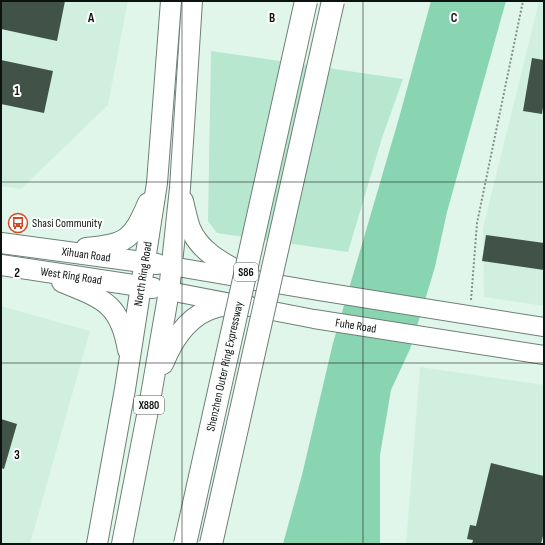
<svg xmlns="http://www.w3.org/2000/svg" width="545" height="545" font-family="'Sofia Sans Condensed',sans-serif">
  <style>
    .built { fill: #d1efdf }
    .green { fill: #b7e7ce }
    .water { fill: #89d5b1 }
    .building { fill: #415349 }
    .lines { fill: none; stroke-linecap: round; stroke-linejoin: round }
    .secondary-casing { stroke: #6d8076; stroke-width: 20 }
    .primary-casing { stroke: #6d8076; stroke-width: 22 }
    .path { stroke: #83918a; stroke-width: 2; stroke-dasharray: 2 2; stroke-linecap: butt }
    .secondary { stroke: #fff; stroke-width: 18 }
    .primary { stroke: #fff; stroke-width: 20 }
    .highway-bridge-casing { stroke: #6d8076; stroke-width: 24; stroke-linecap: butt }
    .highway-bridge { stroke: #fff; stroke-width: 22 }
    .grid { fill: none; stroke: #0b120f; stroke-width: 1; stroke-opacity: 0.55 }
    .labels { text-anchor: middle; stroke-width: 4; stroke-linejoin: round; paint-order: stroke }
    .shield { fill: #fff; stroke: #545957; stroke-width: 1 }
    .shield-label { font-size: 11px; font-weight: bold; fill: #0b120f }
    .poi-label { font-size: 12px; fill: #0b120f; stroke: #fff; text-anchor: start }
    .street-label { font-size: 12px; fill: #0b120f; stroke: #fff }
    .grid-label { font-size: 13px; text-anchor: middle; font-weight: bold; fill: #0b120f; stroke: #fff; stroke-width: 4; stroke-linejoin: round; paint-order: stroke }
  </style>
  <rect width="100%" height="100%" fill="#e1f6eb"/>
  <path class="built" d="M 1,1 L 128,1 L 108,105 L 21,189 L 1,186 Z
    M 539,1 L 544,1 L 544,306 L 484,297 L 483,228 Z
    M 1,306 L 90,331 L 30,544 L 1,544 Z
    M 420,367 L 544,385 L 544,544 L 406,544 Z"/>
  <path class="green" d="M 211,51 L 403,79 L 382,138 L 348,252 L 217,233 L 208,221 Z"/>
  <path class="water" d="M 431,1 L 506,1 L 447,212 L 435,267 L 410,349 L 391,390 L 380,455 L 380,544 L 283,544 L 302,475 L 333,343 L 399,118 Z"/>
  <path class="building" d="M 1,1 L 65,1 L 57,41 L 1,29 Z
    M 532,58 L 544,60 L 544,100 L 542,114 L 523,111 Z
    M 1,60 L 53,71 L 44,113 L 1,104 Z
    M 486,235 L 544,243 L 544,270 L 482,261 Z
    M 1,419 L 17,424 L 4,469 L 1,468 Z
    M 491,463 L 544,476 L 544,532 L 541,544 L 472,544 L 473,540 L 467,539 L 470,525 L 476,526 Z"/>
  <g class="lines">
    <g class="secondary-casing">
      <g id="secondary">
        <path d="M 171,266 L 318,291 L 544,327"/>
        <path id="s1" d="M 169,291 L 314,319 L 544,355"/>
      </g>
    </g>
    <g class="primary-casing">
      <g id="primary">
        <path d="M 183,201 C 185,210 187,219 190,228 C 201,255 230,266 254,280"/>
        <path id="s2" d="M 1,243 L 157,264"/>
        <path d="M 86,248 C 127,244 132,240 148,203"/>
        <path id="s3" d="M 1,265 L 153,288"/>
        <path d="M 62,282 C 103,299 120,303 128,350"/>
        <path d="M 163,364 C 173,339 189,314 217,307 C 226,305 238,306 248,306"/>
        <path id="s4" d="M 97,544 L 125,389 L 157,183 L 171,1"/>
        <path d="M 122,544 L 151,395 L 169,291 L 180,188 L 192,1"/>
      </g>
    </g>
    <path class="path" d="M 471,300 L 477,223 L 523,1"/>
    <use href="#secondary" class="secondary"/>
    <use href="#primary" class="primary"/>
    <g class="highway-bridge-casing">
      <g id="highway-bridge">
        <path id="s5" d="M 185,544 L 306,1"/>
        <path d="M 211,544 L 333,1"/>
      </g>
    </g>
    <use href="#highway-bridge" class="highway-bridge"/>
  </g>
  <path class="grid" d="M 182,1 L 182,544M 363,1 L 363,544M 1,182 L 544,182M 1,363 L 544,363"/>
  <defs>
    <g id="bus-ring" transform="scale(1)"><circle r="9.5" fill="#fff" stroke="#d34928" stroke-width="1.5"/><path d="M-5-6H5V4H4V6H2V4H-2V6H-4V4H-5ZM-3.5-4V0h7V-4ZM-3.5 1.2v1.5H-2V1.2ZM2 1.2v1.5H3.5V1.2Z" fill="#d34928"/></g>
  </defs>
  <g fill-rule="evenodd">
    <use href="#bus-ring" x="18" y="223"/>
  </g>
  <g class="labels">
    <g class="shield">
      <rect x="234" y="263" width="24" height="18" rx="3"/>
      <rect x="134" y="396" width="30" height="18" rx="3"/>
    </g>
    <g class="shield-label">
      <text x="246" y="276">S86</text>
      <text x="149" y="409">X880</text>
    </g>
    <g class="poi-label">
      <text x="32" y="227">Shasi Community</text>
    </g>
    <g class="street-label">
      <text dy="4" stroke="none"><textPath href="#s2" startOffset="86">Xihuan Road</textPath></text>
      <text dy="4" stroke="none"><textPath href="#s4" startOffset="274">North Ring Road</textPath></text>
      <text dy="4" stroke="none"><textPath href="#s3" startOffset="71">West Ring Road</textPath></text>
      <text dy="4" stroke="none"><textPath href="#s1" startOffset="190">Fuhe Road</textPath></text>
      <text dy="4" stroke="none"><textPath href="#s5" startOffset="182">Shenzhen Outer Ring Expressway</textPath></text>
    </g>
  </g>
  <g class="grid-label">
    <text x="91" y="22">A</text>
    <text x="272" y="22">B</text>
    <text x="454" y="22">C</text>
    <text x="17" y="95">1</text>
    <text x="17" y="277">2</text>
    <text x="17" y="459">3</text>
  </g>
  <rect width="545" height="545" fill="none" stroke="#0b120f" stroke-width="4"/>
</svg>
